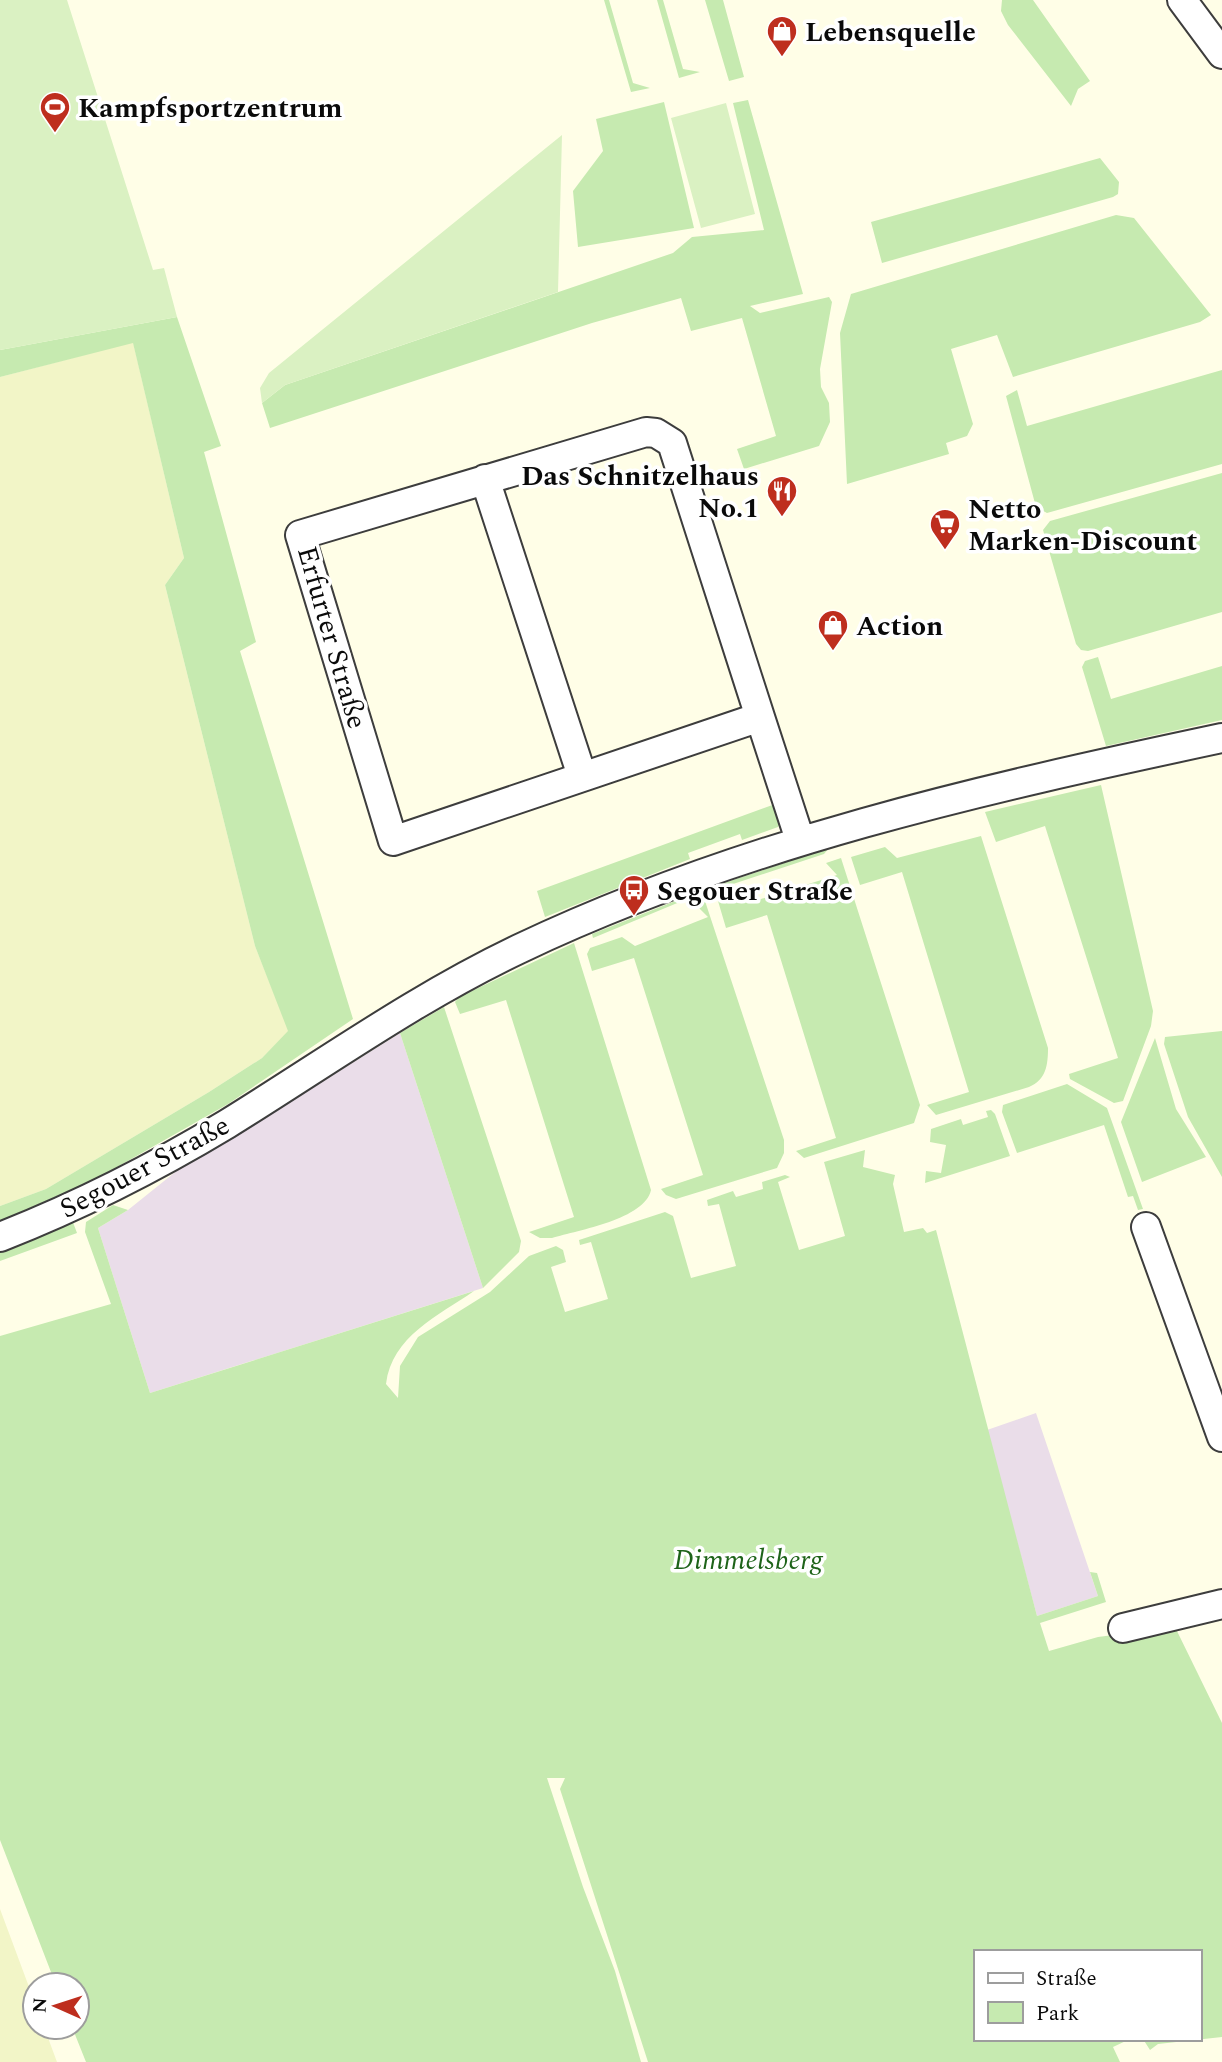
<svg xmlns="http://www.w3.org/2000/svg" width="1222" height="2062" font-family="Spectral,serif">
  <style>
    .industrial { fill: #eadde9 }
    .farmland { fill: #f2f5c7 }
    .green { fill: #c6eab0 }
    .pitch { fill: #daf1c2 }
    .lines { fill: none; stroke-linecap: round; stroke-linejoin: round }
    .minor-casing { stroke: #3d3d3d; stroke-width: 32 }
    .minor { stroke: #fff; stroke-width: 28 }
    .labels { text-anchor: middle; stroke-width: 7; stroke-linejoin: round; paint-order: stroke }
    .poi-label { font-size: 28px; font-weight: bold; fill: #0a0a0a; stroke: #fff; text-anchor: start }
    .street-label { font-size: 28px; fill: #0a0a0a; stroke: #fff }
    .park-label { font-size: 28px; font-style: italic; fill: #1e6319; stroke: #fff }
  </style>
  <rect width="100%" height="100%" fill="#fffee7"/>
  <path class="industrial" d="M 400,1033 L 483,1288 L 150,1393 L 98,1228 L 128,1210 L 184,1165 L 222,1145 Z
    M 1036,1413 L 1098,1596 L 1037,1616 L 987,1430 Z"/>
  <path class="farmland" d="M 133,342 L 184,558 L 165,585 L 255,946 L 289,1031 L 262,1058 L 209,1092 L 46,1189 L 0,1206 L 0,377 Z
    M 0,1909 L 35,2003 L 35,2027 L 44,2027 L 57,2062 L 0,2062 Z"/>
  <path class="green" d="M 604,0 L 609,0 L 633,83 L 650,88 L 631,92 Z
    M 657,0 L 663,0 L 683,69 L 700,72 L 679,78 Z
    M 705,0 L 723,0 L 744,77 L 729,81 Z
    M 1002,0 L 1033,0 L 1090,81 L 1078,89 L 1071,106 L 1008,25 L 1001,11 Z
    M 748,100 L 803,294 L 750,306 L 760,313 L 829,297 L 832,302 L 820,369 L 821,387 L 829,403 L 830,422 L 819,446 L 744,469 L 737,449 L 776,436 L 742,318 L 691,331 L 681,298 L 592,323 L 270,428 L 262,403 L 285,385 L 673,253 L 692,237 L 764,230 L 733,103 Z
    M 664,102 L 694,228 L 578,247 L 573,191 L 603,151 L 596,119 Z
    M 1100,158 L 1119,182 L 1118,194 L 1113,197 L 882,263 L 871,222 Z
    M 1116,215 L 1134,218 L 1211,315 L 1200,322 L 1013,377 L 997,335 L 951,349 L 973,424 L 967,436 L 946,443 L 949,454 L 847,484 L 840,333 L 851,294 Z
    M 177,317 L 221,446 L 204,452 L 256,642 L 240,651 L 353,1019 L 228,1104 L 96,1179 L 0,1221 L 0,1206 L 46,1189 L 209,1092 L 262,1058 L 288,1031 L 255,946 L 165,585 L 184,558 L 133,343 L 0,377 L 0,350 Z
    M 1222,370 L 1222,464 L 1047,513 L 1036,507 L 1006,396 L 1017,390 L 1027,426 Z
    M 1222,473 L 1222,612 L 1088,651 L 1081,650 L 1076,644 L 1043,530 L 1050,521 Z
    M 1098,657 L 1111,699 L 1222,666 L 1222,720 L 1106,746 L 1082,667 L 1085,661 Z
    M 1101,785 L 1153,1011 L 1151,1026 L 1123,1101 L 1114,1103 L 1070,1079 L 1069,1074 L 1118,1058 L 1045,826 L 996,842 L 985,812 Z
    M 778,803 L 782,819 L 778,827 L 742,840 L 740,834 L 688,853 L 690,859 L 545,917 L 537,891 Z
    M 981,836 L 1048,1048 C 1048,1065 1046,1080 1029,1087 L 936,1115 L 927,1105 L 969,1092 L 902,872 L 860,885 L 851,857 L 885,847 L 897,858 Z
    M 829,848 L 824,854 L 730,885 L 721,884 Z
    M 841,858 L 920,1105 L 914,1123 L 804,1158 L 796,1151 L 836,1138 L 767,915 L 726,928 L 718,901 L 720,897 L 746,889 L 758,900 L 837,875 L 826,863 Z
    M 698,892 L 699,894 L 593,938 L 592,934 Z
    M 705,901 L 784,1140 L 784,1153 L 777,1168 L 676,1199 L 666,1195 L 661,1189 L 703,1175 L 634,958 L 592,971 L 587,954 L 590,948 L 622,937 L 635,946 L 708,917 L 696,905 Z
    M 574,943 L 651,1190 C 645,1219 579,1230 552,1238 L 540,1238 L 529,1232 L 574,1217 L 506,1000 L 460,1014 L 455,1002 L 459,997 Z
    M 444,1007 L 521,1241 L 519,1252 L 483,1288 L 400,1033 Z
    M 1222,1031 L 1222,1177 L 1188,1117 L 1164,1044 L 1165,1037 Z
    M 1155,1038 L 1176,1109 L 1206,1157 L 1142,1182 L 1121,1122 Z
    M 1067,1084 L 1107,1108 L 1143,1209 L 1138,1210 L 1133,1196 L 1128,1197 L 1104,1125 L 1017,1153 L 1002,1112 L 1003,1105 Z
    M 991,1110 L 995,1114 L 1010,1156 L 925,1183 L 926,1171 L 941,1173 L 946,1145 L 930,1142 L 931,1129 L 961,1119 L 963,1125 L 988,1117 L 986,1111 Z
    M 865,1150 L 863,1167 L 895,1175 L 893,1184 L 904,1232 L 923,1228 L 927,1233 L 936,1230 L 1037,1616 L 1098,1596 L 1090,1572 L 1097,1573 L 1106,1602 L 1040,1623 L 1049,1651 L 1098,1637 L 1175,1627 L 1222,1723 L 1222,2037 L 1158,2044 L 1150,2050 L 1143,2039 L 1199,2039 L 1199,1952 L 975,1952 L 975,2039 L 1130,2039 L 1113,2047 L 1120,2062 L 648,2062 L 560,1789 L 565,1778 L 547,1778 L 583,1887 L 615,1971 L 641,2062 L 86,2062 L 72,2027 L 77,2027 L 77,1985 L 56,1985 L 0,1840 L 0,1336 L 111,1304 L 85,1232 L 86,1222 L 113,1205 L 128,1210 L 98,1228 L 150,1393 L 474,1291 C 438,1316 392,1336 386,1384 L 398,1398 L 400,1366 L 418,1337 L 490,1292 L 529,1256 L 556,1246 L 563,1250 L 566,1262 L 551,1267 L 565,1312 L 608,1299 L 591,1242 L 580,1245 L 579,1240 L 665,1212 L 673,1216 L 691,1278 L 736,1266 L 719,1204 L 708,1206 L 707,1200 L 733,1191 L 736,1197 L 763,1189 L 762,1182 L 785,1175 L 790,1177 L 778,1182 L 799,1250 L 845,1236 L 824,1162 Z
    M 71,1217 L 77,1233 L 0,1261 L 0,1248 Z"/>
  <path class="pitch" d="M 0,0 L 67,0 L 153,270 L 164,268 L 177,317 L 0,350 Z
    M 726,103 L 755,214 L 701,228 L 671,118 Z
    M 562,135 L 558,292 L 285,385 L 262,403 L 260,388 L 269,373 Z"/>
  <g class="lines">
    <g class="minor-casing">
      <path id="minor" d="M 1182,0 L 1222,54
        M 646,432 L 656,433 L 672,443 L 760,717 L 393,841 L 300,535 Z
        M 485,479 L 582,776
        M 760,717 L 800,840
        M 1146,1227 L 1222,1437
        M 0,1237 C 79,1206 154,1168 227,1124 C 324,1064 416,998 519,949 C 742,843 982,789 1222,738
        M 1123,1628 L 1222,1604"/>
    </g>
    <use href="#minor" class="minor"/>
  </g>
  <defs>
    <g id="shop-pin" transform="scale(1.575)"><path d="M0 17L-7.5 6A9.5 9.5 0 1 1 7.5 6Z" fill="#be2e1e" stroke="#fff"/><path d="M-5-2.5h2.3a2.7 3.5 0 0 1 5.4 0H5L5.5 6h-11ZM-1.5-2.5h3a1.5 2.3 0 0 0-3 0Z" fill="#fff"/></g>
    <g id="stadium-pin" transform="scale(1.575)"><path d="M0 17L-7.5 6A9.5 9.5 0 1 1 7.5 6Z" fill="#be2e1e" stroke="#fff"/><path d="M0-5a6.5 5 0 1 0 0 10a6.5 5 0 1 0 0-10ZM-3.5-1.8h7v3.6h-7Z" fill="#fff"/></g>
    <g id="restaurant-pin" transform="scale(1.575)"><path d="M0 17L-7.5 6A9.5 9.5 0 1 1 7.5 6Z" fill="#be2e1e" stroke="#fff"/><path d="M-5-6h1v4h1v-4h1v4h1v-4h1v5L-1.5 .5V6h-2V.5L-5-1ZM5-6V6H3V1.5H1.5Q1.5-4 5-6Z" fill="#fff"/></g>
    <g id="supermarket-pin" transform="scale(1.575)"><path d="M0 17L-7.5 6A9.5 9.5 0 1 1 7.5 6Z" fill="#be2e1e" stroke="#fff"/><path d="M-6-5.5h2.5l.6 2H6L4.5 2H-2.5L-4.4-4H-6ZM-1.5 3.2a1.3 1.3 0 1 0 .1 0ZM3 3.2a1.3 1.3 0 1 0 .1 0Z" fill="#fff"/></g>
    <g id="bus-pin" transform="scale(1.575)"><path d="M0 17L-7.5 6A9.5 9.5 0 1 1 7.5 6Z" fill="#be2e1e" stroke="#fff"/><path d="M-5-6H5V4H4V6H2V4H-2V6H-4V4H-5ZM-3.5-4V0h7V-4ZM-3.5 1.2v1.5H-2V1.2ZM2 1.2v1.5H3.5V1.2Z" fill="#fff"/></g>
  </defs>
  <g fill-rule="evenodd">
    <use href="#shop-pin" x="782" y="31"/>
    <use href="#stadium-pin" x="55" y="107"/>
    <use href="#restaurant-pin" x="782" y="491"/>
    <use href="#supermarket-pin" x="945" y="524"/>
    <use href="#shop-pin" x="833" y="625"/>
    <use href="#bus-pin" x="634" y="890"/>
  </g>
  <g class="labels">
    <g class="poi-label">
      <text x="805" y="41">Lebensquelle</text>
      <text x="78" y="117">Kampfsportzentrum</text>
      <text x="759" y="485" text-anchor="end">Das Schnitzelhaus<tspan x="759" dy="32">No.1</tspan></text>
      <text x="968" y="518">Netto<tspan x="968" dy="32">Marken-Discount</tspan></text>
      <text x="856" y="635">Action</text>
      <text x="657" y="900">Segouer Straße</text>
    </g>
    <g class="street-label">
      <text transform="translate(333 637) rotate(74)" y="10">Erfurter Straße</text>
      <text transform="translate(144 1166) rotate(-28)" y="10">Segouer Straße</text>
    </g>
    <g class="park-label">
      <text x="748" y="1569">Dimmelsberg</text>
    </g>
  </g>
  <rect x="974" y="1950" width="228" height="91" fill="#ffffff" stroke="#9d9d9d" stroke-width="2"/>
  <rect x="988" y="1973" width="35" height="10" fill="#ffffff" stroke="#9d9d9d" stroke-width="2"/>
  <text x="1036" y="1985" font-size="21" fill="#0a0a0a">Straße</text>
  <rect x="988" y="2002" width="35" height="21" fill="#c6eab0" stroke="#9d9d9d" stroke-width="2"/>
  <text x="1036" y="2020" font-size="21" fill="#0a0a0a">Park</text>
  <g transform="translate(56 2006) rotate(273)"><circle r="33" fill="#ffffff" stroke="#9d9d9d" stroke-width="2"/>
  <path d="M0-5L12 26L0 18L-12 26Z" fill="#be2e1e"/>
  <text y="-10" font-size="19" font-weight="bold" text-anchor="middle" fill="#0a0a0a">N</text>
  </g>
</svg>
